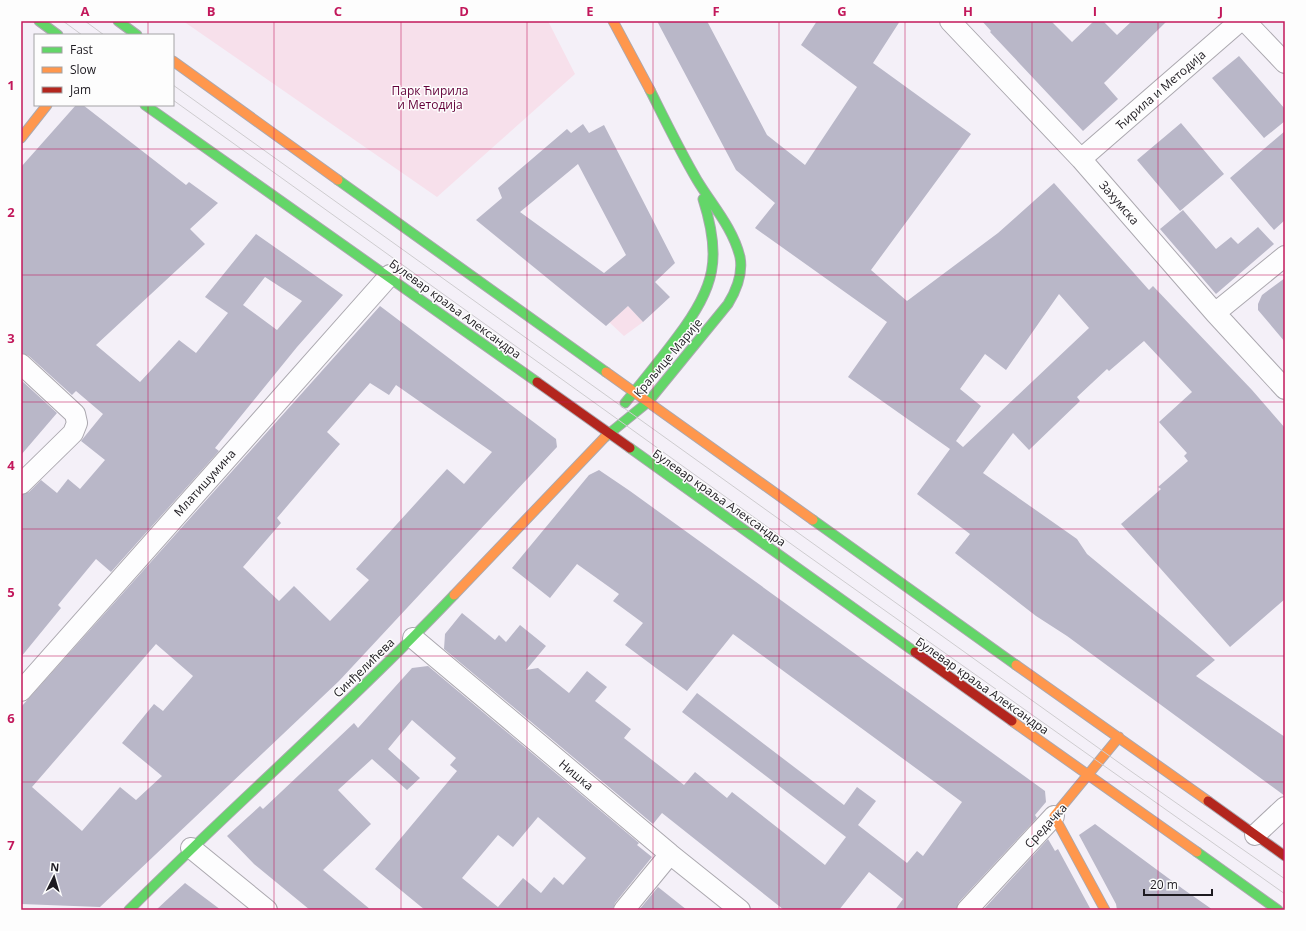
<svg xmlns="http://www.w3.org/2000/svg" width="1306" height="931" font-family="'Open Sans',sans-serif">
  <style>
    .green { fill: #f7e0eb }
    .building { fill: #b9b7c8; fill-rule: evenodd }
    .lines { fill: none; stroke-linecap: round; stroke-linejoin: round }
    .street-casing { stroke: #aba8af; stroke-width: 22 }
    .fast-casing { stroke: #aba8af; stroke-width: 11 }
    .slow-casing { stroke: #aba8af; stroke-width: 11 }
    .jam-casing { stroke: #aba8af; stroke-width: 11 }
    .street { stroke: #fdfdfe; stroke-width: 20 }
    .fast { stroke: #63d668; stroke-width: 9 }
    .slow { stroke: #ff974d; stroke-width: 9 }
    .jam { stroke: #b3261e; stroke-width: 9 }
    .tram { stroke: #cecccf; stroke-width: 1 }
    .grid { fill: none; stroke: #c2185b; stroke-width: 1; stroke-opacity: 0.55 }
    .labels { text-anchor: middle; stroke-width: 3; stroke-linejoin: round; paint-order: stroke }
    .street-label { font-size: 12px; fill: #1e1b21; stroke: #fdfdfd }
    .park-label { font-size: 12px; fill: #630039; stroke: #fdfdfd }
    .neatline { fill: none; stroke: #c2185b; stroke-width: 1.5 }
    .grid-label { font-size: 13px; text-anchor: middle; font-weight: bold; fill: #c2185b }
  </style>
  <rect width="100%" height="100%" fill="#f4f0f8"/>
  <path class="green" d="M 183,21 L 548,21 L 575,74 L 437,197 Z
    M 628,306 L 643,322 L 624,336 L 609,322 Z"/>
  <path class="building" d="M 657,21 L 707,21 L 767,135 L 805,165 L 857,87 L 801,45 L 817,21 L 900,21 L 873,63 L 971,134 L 871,270 L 907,301 L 998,233 L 1054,183 L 1149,290 L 1153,286 L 1252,390 L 1285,428 L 1285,599 L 1230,647 L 1121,524 L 1161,489 L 1158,487 L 1188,461 L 1184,456 L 1187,453 L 1159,422 L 1192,392 L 1144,341 L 1109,371 L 1107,369 L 1077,397 L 1080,401 L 1029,450 L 1013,433 L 983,473 L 1077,539 L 1087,554 L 1215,660 L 1196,676 L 1285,737 L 1285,796 L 1067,636 L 1036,616 L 955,553 L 970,534 L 917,494 L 950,449 L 848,377 L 887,322 L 755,228 L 775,203 L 736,170 ZM 1059,294 L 1089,328 L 963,447 L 956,441 L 981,406 L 960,389 L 985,354 L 1006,370 Z
    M 982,21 L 1051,21 L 1072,42 L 1094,21 L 1103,21 L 1117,35 L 1132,21 L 1167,21 L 1104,83 L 1118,99 L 1083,131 L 990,32 L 991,31 Z
    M 1239,56 L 1285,109 L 1285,121 L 1264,138 L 1212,78 Z
    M 76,105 L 83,105 L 186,185 L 189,182 L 218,203 L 190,229 L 205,244 L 96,345 L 140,382 L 179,340 L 196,353 L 228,313 L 205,297 L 256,234 L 343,295 L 297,347 L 215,448 L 219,451 L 111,572 L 96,559 L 58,605 L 61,608 L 21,657 L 21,495 L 29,492 L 41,480 L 57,493 L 68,479 L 80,489 L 105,460 L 81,441 L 103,414 L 76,391 L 72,395 L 29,356 L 21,353 L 21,167 ZM 265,277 L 302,301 L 277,330 L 243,305 Z
    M 1181,123 L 1224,174 L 1180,211 L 1137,160 Z
    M 583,124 L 589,133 L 604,125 L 675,263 L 655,282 L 670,297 L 643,322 L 628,306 L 606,326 L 476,220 L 502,198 L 498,188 L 567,129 L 571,133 ZM 578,164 L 626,255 L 604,273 L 520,212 Z
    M 1285,131 L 1285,220 L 1274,230 L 1230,178 Z
    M 1183,210 L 1216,249 L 1231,237 L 1238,244 L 1258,227 L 1274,244 L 1216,294 L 1160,229 Z
    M 1285,278 L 1285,342 L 1258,310 L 1258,304 L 1262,295 Z
    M 380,306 L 556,439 L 557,447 L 339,681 L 100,907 L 21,904 L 21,707 ZM 370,383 L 389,395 L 396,385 L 492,452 L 464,484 L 447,469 L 356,569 L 369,580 L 330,621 L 294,586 L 279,601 L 243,567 L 281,523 L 277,518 L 340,444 L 327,432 ZM 156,644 L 193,676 L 163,711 L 154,704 L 122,743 L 162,776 L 136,800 L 120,787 L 82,831 L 32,787 Z
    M 21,380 L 57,413 L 21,455 Z
    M 599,470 L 630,491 L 1045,791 L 1046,802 L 1035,815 L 1037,818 L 959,902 L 956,910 L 895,910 L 903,899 L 869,872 L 839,910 L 784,910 L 662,813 L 653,824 L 444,649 L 445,634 L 462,613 L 495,640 L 499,635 L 506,642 L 520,625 L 546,646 L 526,670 L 538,668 L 569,693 L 587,671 L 607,687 L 595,701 L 631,729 L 624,738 L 684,785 L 695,772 L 727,798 L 732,792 L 825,865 L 846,837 L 682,712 L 697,693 L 844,805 L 857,787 L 876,801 L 858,825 L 907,863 L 917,851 L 923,856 L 962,802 L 733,634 L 687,691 L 625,645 L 643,623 L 613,601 L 619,594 L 577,564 L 550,598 L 512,568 L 589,475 Z
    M 428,666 L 639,843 L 637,845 L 652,857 L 615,903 L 613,910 L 425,910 L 375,869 L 457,771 L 450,765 L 456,758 L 412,720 L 388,749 L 420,778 L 407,790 L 372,759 L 338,790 L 371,824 L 323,870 L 371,910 L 310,910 L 254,864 L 227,836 L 260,806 L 263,809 L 354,723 L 358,728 L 412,668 ZM 538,817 L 586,858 L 563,885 L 554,877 L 541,893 L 523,878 L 498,907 L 462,878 L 498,835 L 513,847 Z
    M 1095,824 L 1183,889 L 1213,910 L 1117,910 L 1116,904 L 1079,835 Z
    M 1048,839 L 1055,851 L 1058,849 L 1091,910 L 983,910 Z
    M 185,883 L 221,910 L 156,910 Z
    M 658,887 L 687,910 L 639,910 Z"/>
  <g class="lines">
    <g class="street-casing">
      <path id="street" d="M 950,21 L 1081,159 L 1215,313 L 1285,389
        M 1245,21 L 1285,63
        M 1081,159 L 1240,21
        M 1215,313 L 1285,256
        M 21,364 L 75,414 L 77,423 L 73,433 L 21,484
        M 413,638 L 670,854 L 740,910
        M 21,691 L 390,275
        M 1255,835 L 1285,807
        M 191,848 L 267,910
        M 624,910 L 670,854
        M 967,910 L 1054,816"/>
    </g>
    <g class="fast-casing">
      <path id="fast" d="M 39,21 L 58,35
        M 118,21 L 137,35
        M 145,105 L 537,382
        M 338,180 L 606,372
        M 625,403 C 643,381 661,359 678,336 C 715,287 722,258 703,199
        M 605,437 L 648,402 L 728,304 C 736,291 743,273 740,257 C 733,228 712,205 697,180 C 680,151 665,120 650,90
        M 630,448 L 915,652
        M 813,520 L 1016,665
        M 1197,852 L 1278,910
        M 129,910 C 236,803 350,704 454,595"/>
    </g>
    <g class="slow-casing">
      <path id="slow" d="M 613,21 L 650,90
        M 173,61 L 338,180
        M 21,138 L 47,105
        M 606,372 L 813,520
        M 454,595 L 605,437
        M 1016,665 L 1208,801
        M 1012,721 L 1197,852
        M 1105,910 L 1054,816 L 1119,737"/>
    </g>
    <g class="jam-casing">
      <path id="jam" d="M 537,382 L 630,448
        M 915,652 L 1012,721
        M 1208,801 L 1285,856"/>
    </g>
    <use href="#street" class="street"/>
    <use href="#fast" class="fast"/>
    <use href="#slow" class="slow"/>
    <use href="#jam" class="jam"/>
    <path class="tram" d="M 63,21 L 82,35
      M 85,21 L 104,35
      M 173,85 L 1132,772 L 1285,879
      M 173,100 L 801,551 L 1285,894"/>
  </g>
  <path class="grid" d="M 148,21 L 148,35M 274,21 L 274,910M 401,21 L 401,910M 527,21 L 527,910M 653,21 L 653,910M 779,21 L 779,910M 905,21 L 905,910M 1032,21 L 1032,910M 1158,21 L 1158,910M 148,105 L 148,910M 21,149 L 1285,149M 21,275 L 1285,275M 21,402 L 1285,402M 21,529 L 1285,529M 21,656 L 1285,656M 21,782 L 1285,782"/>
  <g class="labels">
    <g class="street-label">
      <text transform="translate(1161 90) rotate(-41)" y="4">Ћирила и Методија</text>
      <text transform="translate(1119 203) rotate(49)" y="4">Захумска</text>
      <text transform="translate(455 309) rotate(36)" y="4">Булевар краља Александра</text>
      <text transform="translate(668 358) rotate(-50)" y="4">Краљице Марије</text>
      <text transform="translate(205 483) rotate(-48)" y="4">Млатишумина</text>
      <text transform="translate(719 498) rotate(35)" y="4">Булевар краља Александра</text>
      <text transform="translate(364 668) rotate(-44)" y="4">Синђелићева</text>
      <text transform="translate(982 686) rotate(35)" y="4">Булевар краља Александра</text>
      <text transform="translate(576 775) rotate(40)" y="4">Нишка</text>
      <text transform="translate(1046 826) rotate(-47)" y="4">Средачка</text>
    </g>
    <g class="park-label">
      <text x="430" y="95">Парк Ћирила<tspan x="430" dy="14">и Методија</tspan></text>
    </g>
  </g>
  <rect width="1306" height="931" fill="none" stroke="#fdfdfd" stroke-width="44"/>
  <rect x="34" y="34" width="140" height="72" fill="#fdfdfd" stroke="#a4a3a5"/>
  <rect x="42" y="47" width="20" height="6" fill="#63d668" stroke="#a4a3a5"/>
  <text x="70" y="54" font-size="12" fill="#1e1b21">Fast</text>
  <rect x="42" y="67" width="20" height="6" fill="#ff974d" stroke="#a4a3a5"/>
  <text x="70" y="74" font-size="12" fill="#1e1b21">Slow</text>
  <rect x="42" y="87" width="20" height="6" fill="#b3261e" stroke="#a4a3a5"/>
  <text x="70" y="94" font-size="12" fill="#1e1b21">Jam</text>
  <g transform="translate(54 877) rotate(5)" stroke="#fdfdfd" stroke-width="3" paint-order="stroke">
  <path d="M0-3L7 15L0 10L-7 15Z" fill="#1e1b21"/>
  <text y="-6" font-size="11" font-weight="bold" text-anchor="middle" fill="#1e1b21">N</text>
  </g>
  <path d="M1144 889v6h68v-6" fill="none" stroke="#1e1b21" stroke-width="2"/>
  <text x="1150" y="889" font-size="12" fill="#1e1b21" stroke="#fdfdfd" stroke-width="3" paint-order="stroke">20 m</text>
  <rect x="22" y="22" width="1262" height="887" class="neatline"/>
  <g class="grid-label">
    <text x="85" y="16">A</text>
    <text x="211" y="16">B</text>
    <text x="338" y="16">C</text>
    <text x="464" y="16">D</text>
    <text x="590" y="16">E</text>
    <text x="716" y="16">F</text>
    <text x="842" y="16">G</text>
    <text x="968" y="16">H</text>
    <text x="1095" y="16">I</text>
    <text x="1221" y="16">J</text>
    <text x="11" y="90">1</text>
    <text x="11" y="217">2</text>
    <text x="11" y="343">3</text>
    <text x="11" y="470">4</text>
    <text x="11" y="597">5</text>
    <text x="11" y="723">6</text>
    <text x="11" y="850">7</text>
  </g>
</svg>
